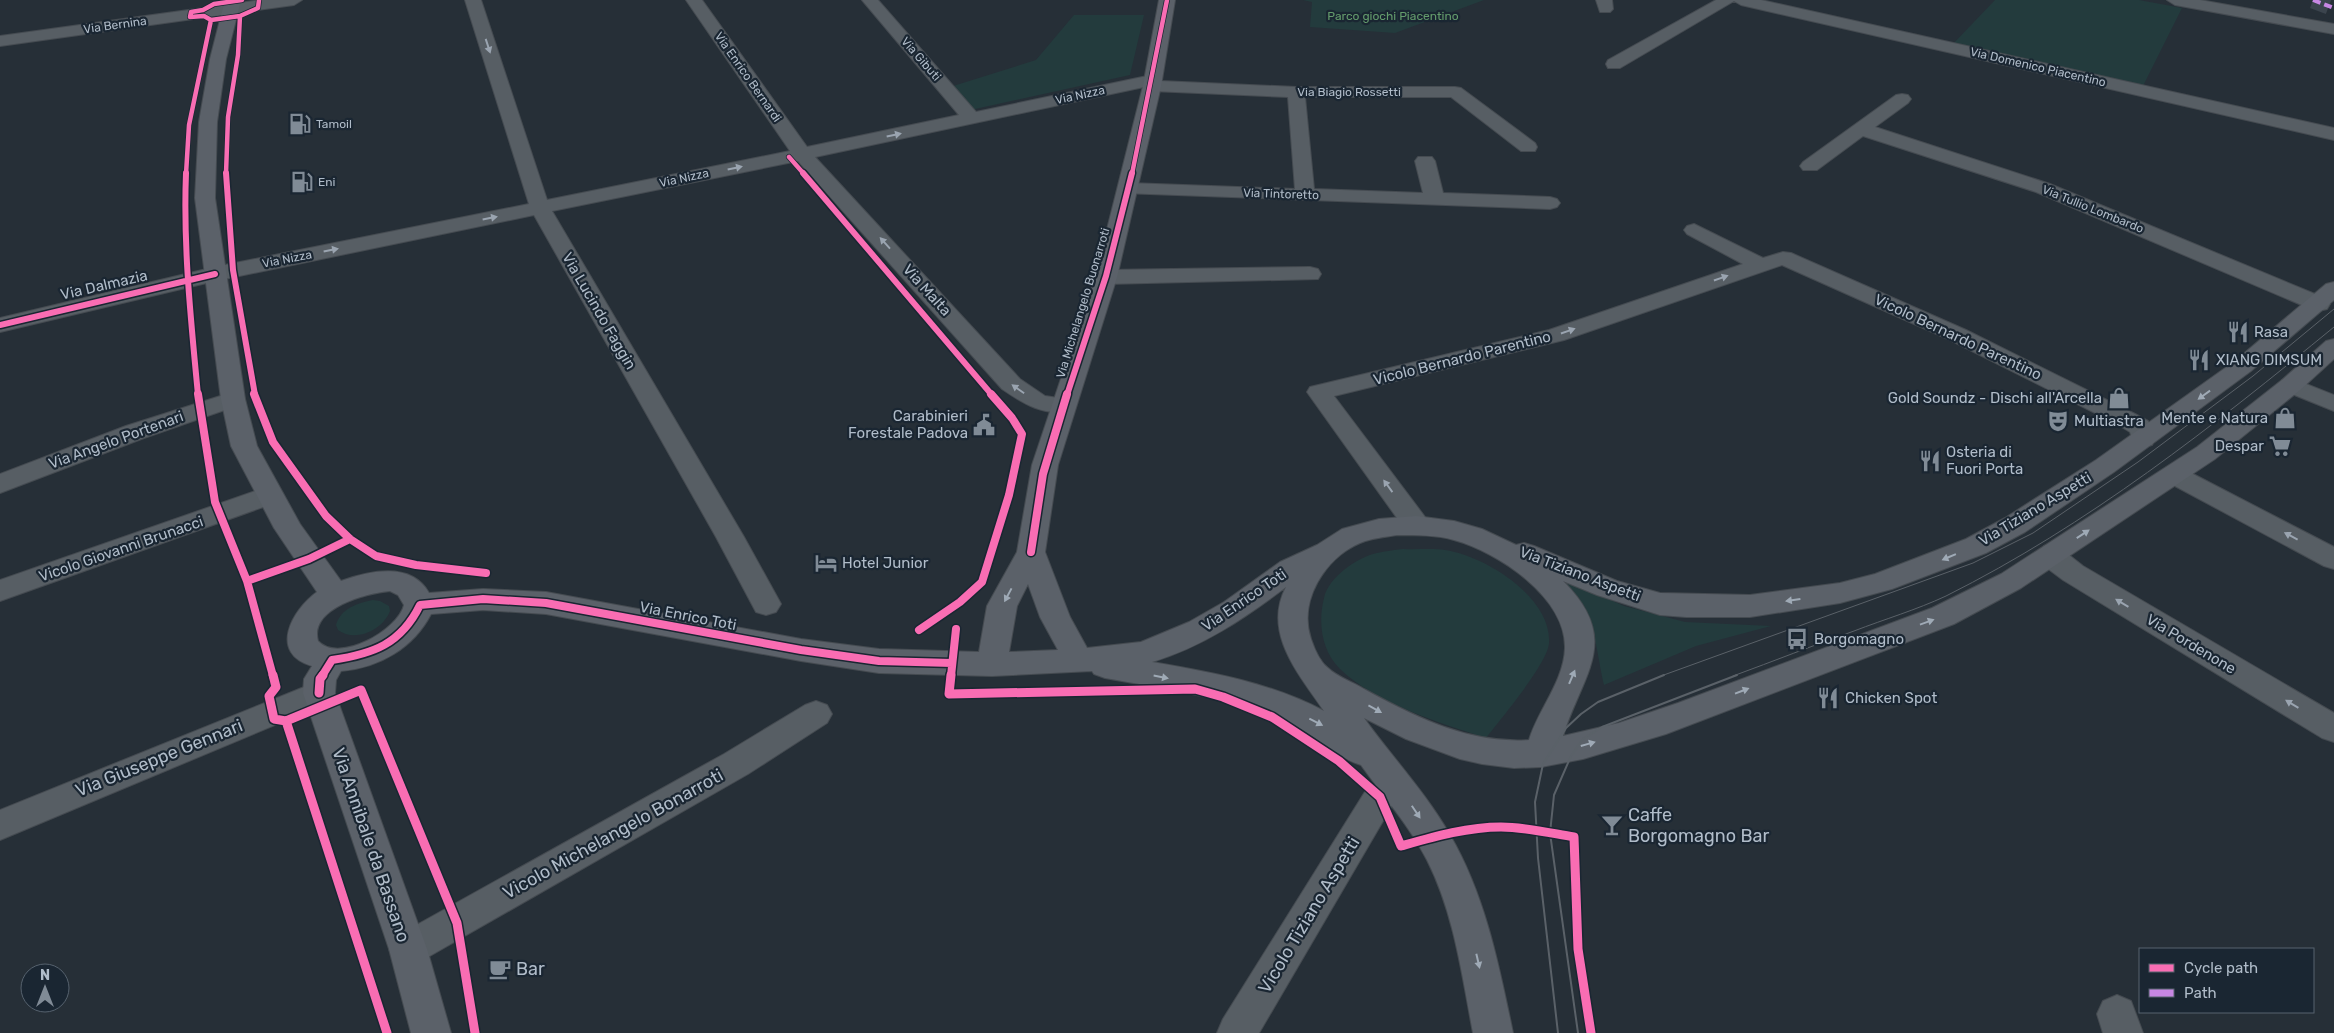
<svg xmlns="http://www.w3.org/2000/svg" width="2334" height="1033" font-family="Rubik,sans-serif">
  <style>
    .green { fill: #233b3d }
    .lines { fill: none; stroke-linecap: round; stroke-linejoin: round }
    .street-tunnel { stroke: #3b444d; stroke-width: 17; stroke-dasharray: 17 9; stroke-linecap: butt }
    .street-casing { stroke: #454b51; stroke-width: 2 }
    .secondary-casing { stroke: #454b51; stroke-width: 2 }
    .street { fill: #575e64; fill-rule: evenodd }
    .secondary { fill: #5b6169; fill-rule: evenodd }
    .tram-far1 { stroke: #5a6168; stroke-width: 1 }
    .tram { stroke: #5a6168; stroke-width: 2 }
    .quiet { stroke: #c787e3; stroke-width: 4; stroke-dasharray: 8 4; stroke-linecap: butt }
    .cycleway-far3-casing { stroke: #1a2632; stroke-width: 6 }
    .cycleway-far2-casing { stroke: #1a2632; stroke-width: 9 }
    .cycleway-far1-casing { stroke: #1a2632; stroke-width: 11 }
    .cycleway-casing { stroke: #1a2632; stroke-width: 12 }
    .cycleway-far3 { stroke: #f96db3; stroke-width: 4.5 }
    .cycleway-far2 { stroke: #f96db3; stroke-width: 6 }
    .cycleway-far1 { stroke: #f96db3; stroke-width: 8 }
    .cycleway { stroke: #f96db3; stroke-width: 9 }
    .oneway { fill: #9aa4b0 }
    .oneway2 { fill: #9faab6 }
    .labels { text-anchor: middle; stroke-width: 4.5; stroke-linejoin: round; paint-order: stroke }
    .far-park-label { font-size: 12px; fill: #649c6c; stroke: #1a2632 }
    .far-street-label { font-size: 12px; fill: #b0bcc9; stroke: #1a2632 }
    .far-poi-label { font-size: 12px; fill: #b0bcc9; stroke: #1a2632; text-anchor: start }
    .street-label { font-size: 15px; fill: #b0bcc9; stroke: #1a2632 }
    .poi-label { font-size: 15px; fill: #b0bcc9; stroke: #1a2632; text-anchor: start }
    .near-street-label { font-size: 18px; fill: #b0bcc9; stroke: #1a2632 }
    .near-poi-label { font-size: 18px; fill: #b0bcc9; stroke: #1a2632; text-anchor: start }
  </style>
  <rect width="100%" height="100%" fill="#262f37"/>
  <path class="green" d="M 1303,0 L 1484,0 L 1395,33 L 1310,27 L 1312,2 Z
    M 1995,0 L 2139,0 L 2182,8 L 2141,90 L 1952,45 Z
    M 1074,15 L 1144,15 L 1130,75 L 966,111 L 950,87 L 1036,60 Z
    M 1403,549 C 1417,550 1432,548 1445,550 C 1485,556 1552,597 1549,643 C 1548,663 1500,720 1486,738 C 1440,723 1375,703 1340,669 C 1321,650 1318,622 1324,598 C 1328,578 1357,557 1377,553 C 1385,551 1394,550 1403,549 Z
    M 1550,572 L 1624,606 L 1685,622 L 1771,626 L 1696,646 L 1604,685 C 1593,634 1596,606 1550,572 Z
    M 373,600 L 380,601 L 389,606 L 390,611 C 383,630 355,643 338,630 L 336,625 C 341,608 358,603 373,600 Z"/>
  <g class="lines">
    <path class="street-tunnel" d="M 2313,0 L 2334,8"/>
    <g class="street-casing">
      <path id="street" d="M 261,0 L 302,0 L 294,5 L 0,46 L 0,36 Z
        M 465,0 L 481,0 L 547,200 L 790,151 L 686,0 L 702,0 L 807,147 L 959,115 L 862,0 L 878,0 L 976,112 L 1152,75 L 1158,76 L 1160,81 L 1296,87 L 1455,87 L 1461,88 L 1535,143 L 1537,147 L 1535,151 L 1521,151 L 1451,97 L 1305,97 L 1314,189 L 1423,193 L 1415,161 L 1418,157 L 1432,157 L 1435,161 L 1443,193 L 1550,197 L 1557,199 L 1560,203 L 1557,207 L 1550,209 L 1122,193 L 1119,189 L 1122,185 L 1129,183 L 1295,189 L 1288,97 L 1152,91 L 1144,87 L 815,157 L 1020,379 L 1045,396 L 1072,400 L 1075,405 L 1072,410 C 1044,417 1024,404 1002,389 L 798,161 L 552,211 L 744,537 L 781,604 L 776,612 L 766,615 L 756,612 L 716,537 L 534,215 L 215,281 L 0,332 L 0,318 L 215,267 L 529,204 Z
        M 1596,0 L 1612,0 L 1613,9 L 1610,12 L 1600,12 Z
        M 1716,0 L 1761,0 L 2334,128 L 2334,140 L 1741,5 L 1734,1 L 1620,68 L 1608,68 L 1606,64 L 1608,60 Z
        M 2167,0 L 2200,0 L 2334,24 L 2334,34 L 2175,5 Z
        M 1902,94 L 1908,95 L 1911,99 L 1908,103 L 1875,127 L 2050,184 L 2327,299 L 2330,304 L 2327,309 L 2319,311 L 2311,309 L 2036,192 L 1863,136 L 1817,170 L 1803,170 L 1800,166 L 1803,162 L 1896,95 Z
        M 1694,224 L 1763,258 L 1783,252 L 1791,253 L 1966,330 L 2135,414 L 2148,421 L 2157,435 L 2152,445 L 2143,447 L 2134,445 L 2130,432 L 2117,424 L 1950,340 L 1782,265 L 1564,340 L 1334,396 L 1431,525 L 1427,532 L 1417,534 L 1407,532 L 1307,392 L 1310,387 L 1549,330 L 1743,264 L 1687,234 L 1684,230 L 1687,226 Z
        M 1310,267 L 1318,269 L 1321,274 L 1318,279 L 1106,284 L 1098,282 L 1095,277 L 1098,272 L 1106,270 Z
        M 2291,378 L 2334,395 L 2334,411 L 2282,390 L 2279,385 L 2282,380 Z
        M 233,392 L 242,394 L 245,399 L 242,404 L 144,438 L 0,493 L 0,474 L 126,426 Z
        M 2180,463 L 2189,465 L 2193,474 L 2334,547 L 2334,569 L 2324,566 L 2175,486 L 2166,474 L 2171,465 Z
        M 270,486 L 280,489 L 283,495 L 280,501 L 0,601 L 0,580 Z
        M 2054,543 L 2064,546 L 2069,555 L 2083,566 L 2334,713 L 2334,742 L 2322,738 L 2063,580 L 2047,568 L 2040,553 L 2044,546 Z
        M 319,681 L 330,684 L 335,693 L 330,702 L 0,840 L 0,810 Z
        M 816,701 L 827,705 L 832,714 L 827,723 L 748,774 L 421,961 L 408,966 L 395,961 L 389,949 L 395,937 L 724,754 L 805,705 Z
        M 1380,783 L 1392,787 L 1397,797 L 1259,1033 L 1217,1033 L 1223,1019 L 1368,787 Z
        M 2117,995 L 2131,1001 L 2143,1033 L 2103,1033 L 2097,1014 L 2103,1001 Z"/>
    </g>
    <g class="secondary-casing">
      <path id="secondary" d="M 225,0 L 241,0 L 226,59 L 217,122 L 215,198 L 245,399 L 257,446 L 300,524 L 341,581 C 369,571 411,561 429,593 L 483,589 L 546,592 L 801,639 L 879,649 L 979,652 L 987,606 L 1017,552 L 1032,465 L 1095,277 L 1143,86 L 1159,0 L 1175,0 L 1161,86 L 1117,277 L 1058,465 L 1045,552 L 1070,617 L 1087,648 L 1141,642 L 1189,622 L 1224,602 L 1280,562 L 1317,545 L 1342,529 L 1379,519 L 1416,516 L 1454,521 L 1482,529 L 1516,545 L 1524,543 L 1534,546 L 1617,581 L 1660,593 L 1750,595 L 1840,583 L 1875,574 L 1966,539 L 2005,518 L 2096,460 L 2235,361 L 2326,284 L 2334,282 L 2334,300 L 2251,371 L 2114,472 L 2025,532 L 1986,553 L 1892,589 L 1840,603 L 1750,617 L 1686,617 L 1660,615 L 1597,595 L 1563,581 C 1623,641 1582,674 1563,736 L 1619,723 L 1678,703 L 1932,608 L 2001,574 L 2197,447 L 2282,380 L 2326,341 L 2334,339 L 2334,359 L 2300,390 L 2215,459 L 2021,588 L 1954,624 L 1666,734 L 1583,759 L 1541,767 L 1514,768 L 1482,764 L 1460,759 L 1406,739 L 1364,718 C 1392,757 1426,793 1450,835 C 1485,895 1499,965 1513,1033 L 1473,1033 C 1462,975 1454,913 1427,860 C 1409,825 1383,796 1361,765 C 1335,757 1315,734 1289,723 C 1231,698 1167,689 1105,678 L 1094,674 L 1092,671 L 992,676 L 879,673 L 801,661 L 546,614 L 483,610 L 431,614 C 414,647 380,668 341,671 L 336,680 L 335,693 L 427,949 L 451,1033 L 411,1033 L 389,949 L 303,693 L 304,679 L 312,666 C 268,653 292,610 317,592 L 274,528 L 231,446 L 221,399 L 195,198 L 199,122 L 210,59 ZM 1397,535 C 1417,535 1436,535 1454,540 C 1498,552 1566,597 1565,648 C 1564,681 1538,710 1529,740 C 1469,744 1415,717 1364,689 C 1353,682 1337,677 1328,668 C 1320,662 1314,648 1311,639 C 1298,601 1325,558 1360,543 C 1372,538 1385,537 1397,535 ZM 1028,584 L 1040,617 L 1058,650 L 1009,652 L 1017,606 ZM 1286,587 C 1262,633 1299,674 1324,711 C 1272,683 1210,672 1152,662 C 1202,647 1245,618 1286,587 ZM 390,591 L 398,595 L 404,605 C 398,630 339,664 318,641 C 309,608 367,593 390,591 Z"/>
    </g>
    <use href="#street" class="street"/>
    <use href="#secondary" class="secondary"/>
    <path class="tram-far1" d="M 1661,676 L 1973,563 L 2033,533 L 2138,462 L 2253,376 L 2334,309
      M 1733,676 C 1774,661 1814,645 1854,631 C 1885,619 1916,610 1946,596 C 2088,525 2212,427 2334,327"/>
    <path class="tram" d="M 1558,1033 L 1538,858 L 1535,802 L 1543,764 L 1566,728 L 1581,714 L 1598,702 L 1664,675
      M 1578,1033 L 1550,833 L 1554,795 L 1571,756 L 1583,739 L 1602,727 L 1737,675"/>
    <path class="quiet" d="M 2313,0 L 2334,8"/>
    <g class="cycleway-far3-casing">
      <path id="cycleway-far3" d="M 242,0 L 214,4 L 203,10 L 191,12 L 190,17 L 204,16 L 211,20 L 240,16 L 258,8 L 259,0
        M 789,157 L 804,174
        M 186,174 L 189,125 L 211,20
        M 226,174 L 228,117 L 238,55 L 240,16
        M 1132,174 L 1167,0"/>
    </g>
    <g class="cycleway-far2-casing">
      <path id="cycleway-far2" d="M 186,173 C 183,247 191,321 198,395
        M 226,173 L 233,270 L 255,395
        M 803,173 L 992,395
        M 0,325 L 215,274
        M 1067,395 L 1106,276 L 1132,173"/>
    </g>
    <g class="cycleway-far1-casing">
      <path id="cycleway-far1" d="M 198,394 L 215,502 L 247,581 L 273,676
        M 254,394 L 273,442 L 326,516 L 350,539 L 376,556 L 416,565 L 486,573
        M 1031,552 L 1043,474 L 1067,394
        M 247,581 L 309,559 L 350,539
        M 919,630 L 960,602 L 982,582 L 1009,495 L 1022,434 L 1012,418 L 991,394
        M 322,676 L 332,660 C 373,654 401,644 420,605 L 483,599 L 546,603 L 801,650 L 879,661 L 952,663
        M 951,676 L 956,629"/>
    </g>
    <g class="cycleway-casing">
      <path id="cycleway" d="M 273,675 L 276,687 L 269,696 L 274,719 L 286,721 L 361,690 L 457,923 L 475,1033
        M 951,675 L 949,694 L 1195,689 L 1223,697 L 1272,717 L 1339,761 L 1380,797 L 1401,846 C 1433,837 1467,827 1501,827 C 1525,827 1550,833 1574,837 L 1578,949 L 1591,1033
        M 319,693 L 320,679 L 323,675
        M 286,721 L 387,1033"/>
    </g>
    <use href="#cycleway-far3" class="cycleway-far3"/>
    <use href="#cycleway-far2" class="cycleway-far2"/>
    <use href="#cycleway-far1" class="cycleway-far1"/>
    <use href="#cycleway" class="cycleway"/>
  </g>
  <defs><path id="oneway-solid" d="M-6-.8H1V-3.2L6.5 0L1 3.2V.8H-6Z" transform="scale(1.25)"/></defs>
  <g class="oneway">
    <use href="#oneway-solid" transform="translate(488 46) rotate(72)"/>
    <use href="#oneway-solid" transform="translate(894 135) rotate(-12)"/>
    <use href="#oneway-solid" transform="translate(735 168) rotate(-12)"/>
    <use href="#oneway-solid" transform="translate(490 218) rotate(-11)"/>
    <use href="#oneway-solid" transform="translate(885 243) rotate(-132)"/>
    <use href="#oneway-solid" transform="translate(331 250) rotate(-11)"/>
    <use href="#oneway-solid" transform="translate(1721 278) rotate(-19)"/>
    <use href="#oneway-solid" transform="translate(1568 331) rotate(-19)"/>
    <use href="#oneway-solid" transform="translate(1018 389) rotate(-145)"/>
    <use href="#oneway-solid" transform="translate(1388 486) rotate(-126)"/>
    <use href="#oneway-solid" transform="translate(2291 536) rotate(-152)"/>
    <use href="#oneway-solid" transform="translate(2122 603) rotate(-149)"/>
    <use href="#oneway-solid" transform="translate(2292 704) rotate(-149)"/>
  </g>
  <g class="oneway2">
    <use href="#oneway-solid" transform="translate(2204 395) rotate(144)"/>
    <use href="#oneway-solid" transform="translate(2083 534) rotate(-33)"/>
    <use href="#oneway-solid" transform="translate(1949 557) rotate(157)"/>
    <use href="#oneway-solid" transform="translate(1008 595) rotate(118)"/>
    <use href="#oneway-solid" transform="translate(1793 600) rotate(172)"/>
    <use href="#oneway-solid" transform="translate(1927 622) rotate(-20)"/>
    <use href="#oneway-solid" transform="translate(1161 677) rotate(11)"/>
    <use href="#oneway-solid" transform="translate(1572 677) rotate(-67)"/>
    <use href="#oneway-solid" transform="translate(1742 691) rotate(-21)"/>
    <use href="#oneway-solid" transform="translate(1375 709) rotate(29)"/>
    <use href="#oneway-solid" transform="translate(1316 722) rotate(27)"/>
    <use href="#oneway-solid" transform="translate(1588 744) rotate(-16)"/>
    <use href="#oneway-solid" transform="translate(1416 812) rotate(56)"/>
    <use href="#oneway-solid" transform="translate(1478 961) rotate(77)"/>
  </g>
  <defs>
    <g id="fuel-bare" transform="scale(1.725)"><path d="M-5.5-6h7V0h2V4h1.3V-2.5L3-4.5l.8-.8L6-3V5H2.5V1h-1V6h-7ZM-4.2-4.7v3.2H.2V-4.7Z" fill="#808b96" stroke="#1a2632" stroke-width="2.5" paint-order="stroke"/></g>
    <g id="restaurant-bare" transform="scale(1.725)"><path d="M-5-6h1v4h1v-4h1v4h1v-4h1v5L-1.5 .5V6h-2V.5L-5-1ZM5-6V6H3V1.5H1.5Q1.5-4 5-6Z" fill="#808b96" stroke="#1a2632" stroke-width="2.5" paint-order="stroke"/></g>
    <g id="shop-bare" transform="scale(1.725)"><path d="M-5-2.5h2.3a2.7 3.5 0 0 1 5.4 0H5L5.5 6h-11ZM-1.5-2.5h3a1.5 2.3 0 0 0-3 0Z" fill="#808b96" stroke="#1a2632" stroke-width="2.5" paint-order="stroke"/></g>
    <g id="theatre-bare" transform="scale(1.725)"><path d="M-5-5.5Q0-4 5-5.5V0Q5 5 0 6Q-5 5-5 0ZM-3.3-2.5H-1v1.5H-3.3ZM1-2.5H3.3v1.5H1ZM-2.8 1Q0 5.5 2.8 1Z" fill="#808b96" stroke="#1a2632" stroke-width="2.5" paint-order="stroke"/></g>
    <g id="civic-bare" transform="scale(1.725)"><path d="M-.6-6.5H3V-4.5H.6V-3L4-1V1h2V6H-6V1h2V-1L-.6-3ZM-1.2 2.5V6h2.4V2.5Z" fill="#808b96" stroke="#1a2632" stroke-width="2.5" paint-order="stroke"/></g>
    <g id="supermarket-bare" transform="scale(1.725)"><path d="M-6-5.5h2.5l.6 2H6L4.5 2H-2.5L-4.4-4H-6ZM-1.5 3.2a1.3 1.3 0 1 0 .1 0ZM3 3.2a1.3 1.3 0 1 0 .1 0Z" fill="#808b96" stroke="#1a2632" stroke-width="2.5" paint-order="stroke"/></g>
    <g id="hotel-bare" transform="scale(1.725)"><path d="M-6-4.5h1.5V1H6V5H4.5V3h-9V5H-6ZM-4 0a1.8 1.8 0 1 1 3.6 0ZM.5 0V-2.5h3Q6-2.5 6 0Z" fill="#808b96" stroke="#1a2632" stroke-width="2.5" paint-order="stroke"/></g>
    <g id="bus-bare" transform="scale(1.725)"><path d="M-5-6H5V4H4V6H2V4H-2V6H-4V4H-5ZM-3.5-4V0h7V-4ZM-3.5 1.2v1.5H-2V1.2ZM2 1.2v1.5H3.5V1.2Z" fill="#808b96" stroke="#1a2632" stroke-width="2.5" paint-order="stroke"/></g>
    <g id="bar-bare" transform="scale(1.725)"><path d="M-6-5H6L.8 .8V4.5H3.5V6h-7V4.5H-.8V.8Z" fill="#808b96" stroke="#1a2632" stroke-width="2.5" paint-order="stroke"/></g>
    <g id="cafe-bare" transform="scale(1.725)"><path d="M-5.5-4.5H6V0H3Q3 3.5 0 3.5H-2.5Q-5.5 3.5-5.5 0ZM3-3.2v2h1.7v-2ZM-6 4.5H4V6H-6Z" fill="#808b96" stroke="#1a2632" stroke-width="2.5" paint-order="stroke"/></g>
  </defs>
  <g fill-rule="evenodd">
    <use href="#fuel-bare" x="300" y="124"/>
    <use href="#fuel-bare" x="302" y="182"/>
    <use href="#restaurant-bare" x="2238" y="332"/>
    <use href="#restaurant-bare" x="2199" y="360"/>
    <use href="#shop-bare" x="2119" y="398"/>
    <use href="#shop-bare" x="2285" y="418"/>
    <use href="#theatre-bare" x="2058" y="421"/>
    <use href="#civic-bare" x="984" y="425"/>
    <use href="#supermarket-bare" x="2280" y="446"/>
    <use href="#restaurant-bare" x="1930" y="461"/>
    <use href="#hotel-bare" x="826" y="563"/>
    <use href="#bus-bare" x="1797" y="639"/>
    <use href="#restaurant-bare" x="1828" y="698"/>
    <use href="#bar-bare" x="1612" y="825"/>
    <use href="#cafe-bare" x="500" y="969"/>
  </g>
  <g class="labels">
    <g class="far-park-label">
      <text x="1393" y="20">Parco giochi Piacentino</text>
    </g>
    <g class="far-street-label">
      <text transform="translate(115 25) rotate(-8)" y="4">Via Bernina</text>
      <text transform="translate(921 59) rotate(49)" y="4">Via Gibuti</text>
      <text transform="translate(2038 67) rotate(13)" y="4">Via Domenico Piacentino</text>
      <text transform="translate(748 77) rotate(55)" y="4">Via Enrico Bernardi</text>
      <text x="1349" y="96">Via Biagio Rossetti</text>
      <text transform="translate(1080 95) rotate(-12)" y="4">Via Nizza</text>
      <text transform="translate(684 178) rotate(-12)" y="4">Via Nizza</text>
      <text transform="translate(1281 194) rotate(2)" y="4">Via Tintoretto</text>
      <text transform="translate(2093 209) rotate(22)" y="4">Via Tullio Lombardo</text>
      <text transform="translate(287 259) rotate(-11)" y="4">Via Nizza</text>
      <text transform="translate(1083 303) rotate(-73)" y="4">Via Michelangelo Buonarroti</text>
    </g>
    <g class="far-poi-label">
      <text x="316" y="128">Tamoil</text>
      <text x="318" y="186">Eni</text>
    </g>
    <g class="street-label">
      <text transform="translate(104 285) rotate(-13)" y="5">Via Dalmazia</text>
      <text transform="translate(927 290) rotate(48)" y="5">Via Malta</text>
      <text transform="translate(599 311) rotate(60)" y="5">Via Lucindo Faggin</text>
      <text transform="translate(1958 337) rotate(25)" y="5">Vicolo Bernardo Parentino</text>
      <text transform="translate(1462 358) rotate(-14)" y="5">Vicolo Bernardo Parentino</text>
      <text transform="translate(116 440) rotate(-20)" y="5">Via Angelo Portenari</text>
      <text transform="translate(2035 509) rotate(-31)" y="5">Via Tiziano Aspetti</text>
      <text transform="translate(121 549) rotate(-19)" y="5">Vicolo Giovanni Brunacci</text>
      <text transform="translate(1580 574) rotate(21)" y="5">Via Tiziano Aspetti</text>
      <text transform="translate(1244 600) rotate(-34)" y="5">Via Enrico Toti</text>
      <text transform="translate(688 616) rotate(11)" y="5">Via Enrico Toti</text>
      <text transform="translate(2191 644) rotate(31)" y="5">Via Pordenone</text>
    </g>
    <g class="poi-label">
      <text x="2254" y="337">Rasa</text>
      <text x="2216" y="365">XIANG DIMSUM</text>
      <text x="2102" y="403" text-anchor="end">Gold Soundz - Dischi all'Arcella</text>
      <text x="968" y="421" text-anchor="end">Carabinieri<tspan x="968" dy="17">Forestale Padova</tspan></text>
      <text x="2268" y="423" text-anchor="end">Mente e Natura</text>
      <text x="2074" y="426">Multiastra</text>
      <text x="2264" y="451" text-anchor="end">Despar</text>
      <text x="1946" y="457">Osteria di<tspan x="1946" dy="17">Fuori Porta</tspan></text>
      <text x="842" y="568">Hotel Junior</text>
      <text x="1814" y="644">Borgomagno</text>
      <text x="1845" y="703">Chicken Spot</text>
    </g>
    <g class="near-street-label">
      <text transform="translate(159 758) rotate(-22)" y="6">Via Giuseppe Gennari</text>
      <text transform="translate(613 834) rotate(-29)" y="6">Vicolo Michelangelo Bonarroti</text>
      <text transform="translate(371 845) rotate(71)" y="6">Via Annibale da Bassano</text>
      <text transform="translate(1309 915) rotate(-59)" y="6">Vicolo Tiziano Aspetti</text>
    </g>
    <g class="near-poi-label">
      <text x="1628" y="821">Caffe<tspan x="1628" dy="21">Borgomagno Bar</tspan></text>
      <text x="516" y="975">Bar</text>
    </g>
  </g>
  <rect x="2139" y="948" width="175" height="65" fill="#1a2632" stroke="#56626e"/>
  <rect x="2149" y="964" width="25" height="8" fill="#f96db3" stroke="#56626e"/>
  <text x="2184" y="973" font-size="15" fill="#b0bcc9">Cycle path</text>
  <rect x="2149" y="989" width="25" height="8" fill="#c787e3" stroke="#56626e"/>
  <text x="2184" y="998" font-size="15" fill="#b0bcc9">Path</text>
  <g transform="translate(45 988)"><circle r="24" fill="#1a2632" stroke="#56626e"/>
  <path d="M0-4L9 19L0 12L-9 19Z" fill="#808b96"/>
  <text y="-8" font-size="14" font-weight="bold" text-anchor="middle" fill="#b0bcc9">N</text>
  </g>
</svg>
